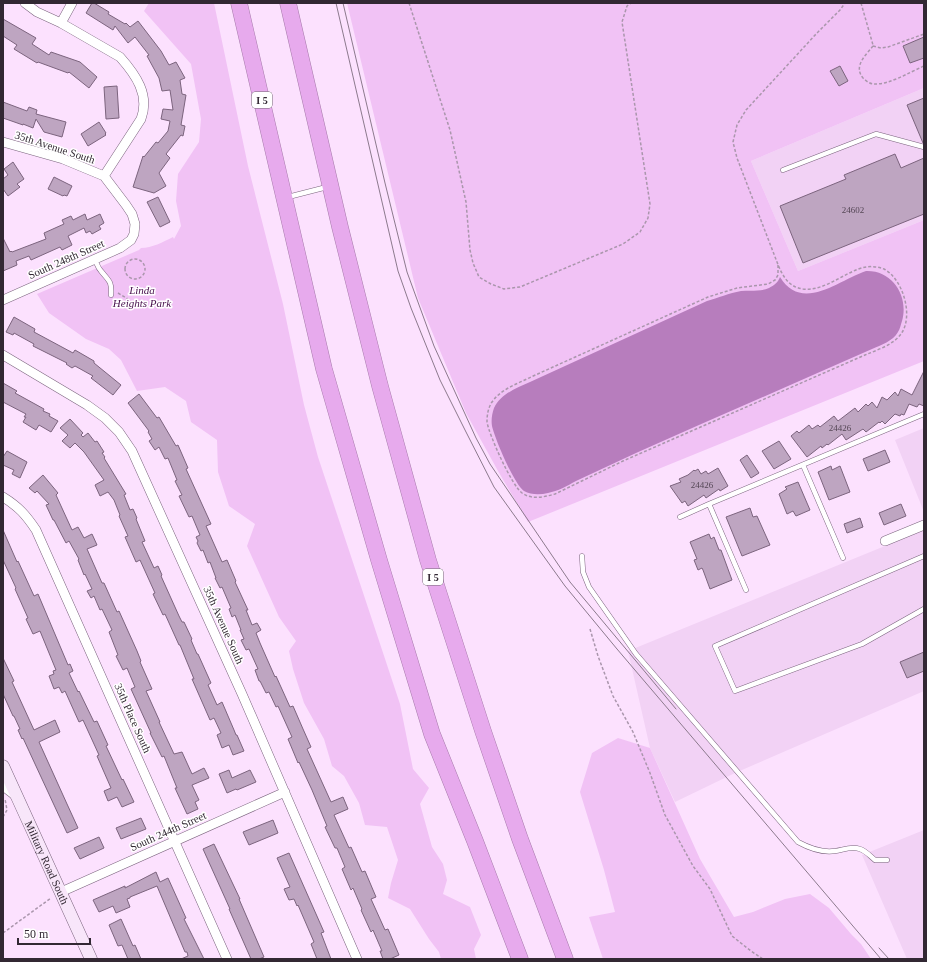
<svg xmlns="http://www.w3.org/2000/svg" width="927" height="962" font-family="Georgia,serif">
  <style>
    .built { fill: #f2d2f5 }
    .green { fill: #f1c2f5 }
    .water { fill: #b77dbd }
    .building { fill: #bea5c1; stroke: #7c647e }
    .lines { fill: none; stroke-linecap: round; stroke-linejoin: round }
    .lane-casing { stroke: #7b647e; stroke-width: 5.5 }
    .street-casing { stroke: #7b647e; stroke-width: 10 }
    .secondary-casing { stroke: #7b647e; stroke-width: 13 }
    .highway-casing { stroke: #a87cac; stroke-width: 17 }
    .path { stroke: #aa96ac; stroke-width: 1.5; stroke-dasharray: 3 2; stroke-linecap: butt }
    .lane { stroke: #fff; stroke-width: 4.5 }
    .street { stroke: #fff; stroke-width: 9 }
    .secondary { stroke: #f8e6fa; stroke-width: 12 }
    .highway { stroke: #e7aaed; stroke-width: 16 }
    .tram { stroke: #8c7a8d; stroke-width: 1 }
    .labels { text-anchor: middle; stroke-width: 3; stroke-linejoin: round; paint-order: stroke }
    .number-label { font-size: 9px; fill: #554756 }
    .shield { fill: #fff; stroke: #706870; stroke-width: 1 }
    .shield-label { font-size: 10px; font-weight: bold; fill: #322833 }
    .street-label { font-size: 11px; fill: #322833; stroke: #fff }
    .park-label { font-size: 11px; font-style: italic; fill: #460f4c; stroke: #fff }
  </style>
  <rect width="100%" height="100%" fill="#fce1fe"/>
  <path class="built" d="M 924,88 L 924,220 L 798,271 L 751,161 Z
    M 924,428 L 924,512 L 895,440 Z
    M 924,530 L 924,691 L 735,773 L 675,802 L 650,748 L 628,651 Z
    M 924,830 L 924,959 L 907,959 L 862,855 Z"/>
  <path class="green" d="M 149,3 L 214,3 L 248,166 L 283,304 L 304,405 L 318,457 L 400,704 L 413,769 L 429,788 L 420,804 L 432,847 L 443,864 L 447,880 L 443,894 L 470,907 L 481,935 L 474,949 L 476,959 L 441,959 L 439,952 L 429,939 L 410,909 L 388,898 L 391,883 L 398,860 L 387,827 L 365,825 L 359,803 L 344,776 L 332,766 L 324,739 L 304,703 L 293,669 L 289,651 L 296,641 L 279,617 L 247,546 L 255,524 L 229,506 L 218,472 L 217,440 L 191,422 L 186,401 L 165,387 L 137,391 L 121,360 L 109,349 L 86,339 L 49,313 L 37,294 L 139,250 L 141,248 C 152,248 163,242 173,237 L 174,239 L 181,226 L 176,201 L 178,174 L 199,142 L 201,119 L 191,64 L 144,11 Z
    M 347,3 L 924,3 L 924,88 L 751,161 L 798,271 L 924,220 L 924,361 L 528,522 L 498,471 L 466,413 L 418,298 Z
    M 618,738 L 650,748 L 700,859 L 734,917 L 753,912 L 785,899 L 810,894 L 829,908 L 851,934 L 861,944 L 871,959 L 603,959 L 589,917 L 615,912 L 604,870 L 580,792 L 592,753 Z"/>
  <path class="water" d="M 866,271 C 893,270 909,297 902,321 C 901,324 900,329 898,332 C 893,341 881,345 872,349 C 793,384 715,418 636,453 C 616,462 596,472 576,481 C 567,486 558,491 548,493 C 540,495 531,495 524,491 C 514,484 495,439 492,426 C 491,420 492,414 494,408 C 501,394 516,388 530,382 L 707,301 C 718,298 729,293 741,291 C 750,290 761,292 769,288 C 775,285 778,282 780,277 C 802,313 839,280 866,271 Z"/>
  <path class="building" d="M 92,3 L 94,3 L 109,12 L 108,14 L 125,24 L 126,23 L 130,27 L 138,21 L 161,51 L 169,65 L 176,62 L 185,78 L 180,80 L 182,94 L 186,95 L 181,125 L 185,126 L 183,136 L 181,135 L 166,154 L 170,158 L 159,173 L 166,186 L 154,193 L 133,187 L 143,156 L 144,157 L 156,142 L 158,143 L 168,131 L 170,121 L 161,119 L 163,109 L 173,110 L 170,90 L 162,91 L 159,78 L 147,56 L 149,55 L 135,37 L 128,43 L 115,26 L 113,30 L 86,13 Z
    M 3,19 L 36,38 L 32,44 L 49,55 L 51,52 L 80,62 L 97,77 L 89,88 L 69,72 L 68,73 L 38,62 L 37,63 L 14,49 L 17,45 L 3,36 Z
    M 924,37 L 924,58 L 910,63 L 903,46 Z
    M 840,66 L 848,81 L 839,86 L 830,71 Z
    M 117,86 L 119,118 L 106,119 L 104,87 Z
    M 924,98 L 924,143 L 923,143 L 907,105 Z
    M 3,102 L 27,111 L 29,107 L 37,110 L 36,114 L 66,122 L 62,137 L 44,132 L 36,119 L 33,128 L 23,124 L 23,125 L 3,118 Z
    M 99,122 L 106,133 L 105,134 L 106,135 L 88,146 L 81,134 Z
    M 895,154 L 901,168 L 924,158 L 924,214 L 803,263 L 780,206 L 846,179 L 844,175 Z
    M 13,162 L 24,179 L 17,184 L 20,187 L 8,196 L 3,189 L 3,179 L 8,175 L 4,169 Z
    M 54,177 L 72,186 L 67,196 L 64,195 L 63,196 L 48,189 Z
    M 158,197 L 170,222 L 160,227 L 147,202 Z
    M 85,214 L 87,220 L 100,214 L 104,223 L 99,226 L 101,229 L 92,234 L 90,231 L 86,233 L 84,228 L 68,236 L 72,245 L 62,250 L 60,247 L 31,260 L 29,256 L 16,261 L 17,265 L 3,271 L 3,238 L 10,252 L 11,251 L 12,252 L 46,239 L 44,233 L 64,224 L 62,220 L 71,216 L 73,220 Z
    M 14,317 L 35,329 L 34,332 L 73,353 L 75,350 L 94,361 L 94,363 L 121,385 L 113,395 L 91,378 L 93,376 L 75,366 L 72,368 L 66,364 L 67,363 L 33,346 L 34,344 L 14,333 L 13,335 L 6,332 Z
    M 924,371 L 924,406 L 919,404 L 917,407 L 909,404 L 904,415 L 901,414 L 900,416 L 895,414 L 885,424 L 882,421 L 880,423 L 879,422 L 866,432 L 863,429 L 846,440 L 842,434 L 828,445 L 827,444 L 822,448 L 821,446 L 807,457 L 791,436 L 797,431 L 799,433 L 809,425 L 812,429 L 818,425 L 820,427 L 834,416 L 838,421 L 855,408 L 858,412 L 866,404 L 868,406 L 872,402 L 877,408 L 882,397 L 887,400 L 895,392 L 898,396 L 901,389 L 912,395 Z
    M 3,383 L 17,391 L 15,393 L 44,409 L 43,411 L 50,414 L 49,416 L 58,421 L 51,432 L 39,425 L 36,430 L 23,422 L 26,417 L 24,417 L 26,414 L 3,402 Z
    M 139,394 L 157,418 L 159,417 L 176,446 L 178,445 L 188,468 L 186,469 L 211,524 L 206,526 L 222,562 L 227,560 L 236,581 L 235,582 L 248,610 L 246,610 L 252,625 L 257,623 L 261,630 L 256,633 L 260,643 L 275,677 L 276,676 L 290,707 L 293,706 L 303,729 L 311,747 L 307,749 L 331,802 L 343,797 L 348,809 L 334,815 L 349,848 L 351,847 L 362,872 L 365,871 L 376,897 L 371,899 L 385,930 L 388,929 L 399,955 L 390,959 L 383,959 L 380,951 L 382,951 L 373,930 L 371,932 L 361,910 L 362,909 L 353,888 L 351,890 L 342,869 L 345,867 L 337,848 L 335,848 L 325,827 L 327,826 L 312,790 L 299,762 L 298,763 L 288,739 L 292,737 L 278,706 L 276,707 L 269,692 L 266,693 L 260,681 L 259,681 L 255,670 L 258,669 L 249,649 L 246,650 L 241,640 L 244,639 L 240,630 L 241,630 L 235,615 L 232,617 L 229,609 L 231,608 L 222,587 L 220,588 L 215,578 L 216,578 L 210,562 L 208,563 L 203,550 L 201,551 L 197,543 L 198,541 L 196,537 L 200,535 L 192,516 L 189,517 L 179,496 L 182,495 L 175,481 L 177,480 L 168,458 L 165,459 L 159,447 L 155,450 L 149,441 L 152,439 L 148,432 L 149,431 L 128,403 Z
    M 70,419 L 83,433 L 81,435 L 83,437 L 88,433 L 95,442 L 97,441 L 104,452 L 102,453 L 105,457 L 104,458 L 126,494 L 124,495 L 130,510 L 133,509 L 137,518 L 136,519 L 145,541 L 142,542 L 154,568 L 158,566 L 162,575 L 161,576 L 179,616 L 182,622 L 184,622 L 192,639 L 191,640 L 197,654 L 198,654 L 211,683 L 208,685 L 217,705 L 222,702 L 234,730 L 236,735 L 237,735 L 244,751 L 233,755 L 229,745 L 222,748 L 217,735 L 221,733 L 214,718 L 210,720 L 192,679 L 194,679 L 180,645 L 179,645 L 165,614 L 163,615 L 153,594 L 155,593 L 140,560 L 136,562 L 125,537 L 128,536 L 119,516 L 120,515 L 114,500 L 108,492 L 100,496 L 95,485 L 104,480 L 84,452 L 75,443 L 70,448 L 62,441 L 68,435 L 60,428 Z
    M 779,441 L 791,459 L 774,469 L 762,451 Z
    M 885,450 L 890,462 L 868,471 L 863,459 Z
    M 7,451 L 27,462 L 20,478 L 12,474 L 14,470 L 3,465 L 3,457 Z
    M 747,455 L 759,473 L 751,478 L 740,460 Z
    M 831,466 L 832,470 L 840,466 L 850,492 L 829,500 L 818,472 Z
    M 718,468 L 728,486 L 720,491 L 719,489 L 706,498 L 704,495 L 688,506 L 685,501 L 682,503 L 670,486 L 681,482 L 679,479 L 688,475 L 694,470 L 695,471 L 698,469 L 701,474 L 706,471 L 708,474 Z
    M 43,475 L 58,493 L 56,495 L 72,530 L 78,527 L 84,538 L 92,534 L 97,545 L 87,549 L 102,583 L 104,583 L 117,612 L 119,611 L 137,651 L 141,661 L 140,662 L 152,689 L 146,691 L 160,722 L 159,722 L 174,754 L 182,752 L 192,774 L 204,768 L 209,778 L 192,785 L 199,800 L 195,802 L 198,809 L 187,814 L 175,788 L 177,788 L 164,756 L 162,757 L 150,733 L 151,733 L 131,689 L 135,687 L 127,668 L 123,670 L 116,656 L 118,655 L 109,632 L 112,630 L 102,609 L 100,610 L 94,596 L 91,598 L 87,591 L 92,589 L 85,574 L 84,575 L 78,560 L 79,559 L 69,541 L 66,543 L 54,520 L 53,520 L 46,505 L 49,504 L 37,491 L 35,493 L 29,488 Z
    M 798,482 L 810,510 L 796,516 L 793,511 L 787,514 L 779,494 L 787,489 L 785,487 Z
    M 901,504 L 906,516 L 884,525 L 879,513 Z
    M 750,508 L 753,517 L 757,516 L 770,545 L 742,556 L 726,517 Z
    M 860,518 L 863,527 L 847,533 L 844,524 Z
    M 3,530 L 17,562 L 18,561 L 34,596 L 38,594 L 68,665 L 70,664 L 73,671 L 69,673 L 78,692 L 79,691 L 94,722 L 97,721 L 108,745 L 106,746 L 122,780 L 123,779 L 134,802 L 122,807 L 117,797 L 108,801 L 104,791 L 111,788 L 97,756 L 99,755 L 83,720 L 79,722 L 65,691 L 62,693 L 59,687 L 54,689 L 49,676 L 54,674 L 53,671 L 56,670 L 40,631 L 33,634 L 26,619 L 28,618 L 15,589 L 16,588 L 3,560 Z
    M 709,534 L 711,539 L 714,537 L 719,550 L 721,550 L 732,580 L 710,589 L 703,570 L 702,568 L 698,570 L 694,560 L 697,559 L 690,542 Z
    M 924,652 L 924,671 L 907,678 L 900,662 Z
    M 3,658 L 14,681 L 12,682 L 34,730 L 55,720 L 60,732 L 39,742 L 67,804 L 78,828 L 67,833 L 23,738 L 22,739 L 18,730 L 20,729 L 14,716 L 13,716 L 3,694 Z
    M 229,770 L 232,778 L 250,770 L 256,782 L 237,790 L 236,789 L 227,793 L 219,774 Z
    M 141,818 L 146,829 L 121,839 L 116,828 Z
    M 273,820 L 278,833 L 249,845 L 243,832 Z
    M 99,837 L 104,848 L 80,859 L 74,848 Z
    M 214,844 L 240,899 L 239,899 L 264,957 L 259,959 L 251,959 L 229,909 L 230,909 L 203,849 Z
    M 289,853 L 324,932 L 321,933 L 331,959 L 317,959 L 311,944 L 314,942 L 298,905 L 297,906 L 294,899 L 289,900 L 284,889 L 290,887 L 277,858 Z
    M 156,872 L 160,882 L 168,878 L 186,918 L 184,919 L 204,959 L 181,959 L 188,956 L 187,952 L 185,952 L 157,886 L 130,897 L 130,898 L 127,899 L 130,907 L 116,913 L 113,906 L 99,912 L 93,900 L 125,886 L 125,888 Z
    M 121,919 L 133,946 L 135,945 L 141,959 L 128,959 L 122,945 L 118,946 L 109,925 Z"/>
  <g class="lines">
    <g class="lane-casing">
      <path id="lane" d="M 783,170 L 876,134 L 924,147
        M 288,197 L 327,187
        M 95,260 C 97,264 98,268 101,271 C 109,281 112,281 111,295
        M 803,465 L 843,558
        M 709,504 L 746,590
        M 680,517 L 709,504 L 924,414
        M 582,556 L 583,572 L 589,587 L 636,654 L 798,842 C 809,848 822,853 835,851 C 843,850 851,846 860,849 C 866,851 870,856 875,860 L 887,860
        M 924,556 L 715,646 L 735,691 L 862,644 L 924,609"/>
    </g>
    <g class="street-casing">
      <path id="street" d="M 25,3 L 37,12 L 61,23 L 120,57 C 136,75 150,95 141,119 L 104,176
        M 61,23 L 72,3
        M 3,142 L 63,159 L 104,176 L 126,205 L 132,214 L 135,224 L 134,234 L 131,240 L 120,248 L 3,300
        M 3,355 L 87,405 L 105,418 L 119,432 L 132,451 L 242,694 L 357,959
        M 3,497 C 19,507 26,515 36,530 L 227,959
        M 885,541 L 924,525
        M 3,786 L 16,796
        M 61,892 L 285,792"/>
    </g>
    <g class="secondary-casing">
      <g id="secondary">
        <path id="s1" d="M 3,766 L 91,959"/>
      </g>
    </g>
    <g class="highway-casing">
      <path id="highway" d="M 239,3 L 324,369 L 379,560 L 432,734 L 475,841 L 520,959
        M 288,3 L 340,227 L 380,386 L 428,560 L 483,731 L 520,839 L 565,959"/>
    </g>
    <path class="path" d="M 409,3 L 450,130 L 466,202 L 470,250 L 473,263 L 479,277 L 491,284 L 504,289 L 520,287 L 623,244 L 640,232 L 648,218 L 650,204 L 622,22 L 627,6 L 631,3
      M 861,3 L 873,45
      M 873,46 C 866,55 853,66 863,78 C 866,81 870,84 874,84 C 889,85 910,72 924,66
      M 873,46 L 881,48 L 888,47 L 924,34
      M125 269a10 10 0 1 1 20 0a10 10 0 1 1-20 0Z
      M 778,265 L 778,275 L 775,280 L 768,284 L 737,288 L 708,297 L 531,377 C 517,384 501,389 492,402 C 488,408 487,415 487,422 C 489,435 512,486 522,493 C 532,500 544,497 555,494 L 623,461 L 865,355 C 877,350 893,345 901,334 C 914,316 903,279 884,269 C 881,268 878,267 875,267 C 853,263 829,292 803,289 C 788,287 782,275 777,262 L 737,158 L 733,142 L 737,125 L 746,110 L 817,33 L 840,10 L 845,3
      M 118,293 L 128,299
      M 590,629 L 598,656 L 613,696 L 633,732 L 650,773 L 665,815 L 693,866 L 710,889 L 732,936 L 751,951 L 763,959
      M 3,817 L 7,810 L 5,799
      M 3,933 L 51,898"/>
    <use href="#lane" class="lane"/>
    <use href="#street" class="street"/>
    <use href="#secondary" class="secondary"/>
    <use href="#highway" class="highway"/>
    <path class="tram" d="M 336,3 L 398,271 L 411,308 L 440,380 L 465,430 L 494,487 L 565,586 L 617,649 L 881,959
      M 343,3 L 385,183 L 407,272 L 434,346 L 476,438 L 490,464 L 570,582 L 676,709
      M 879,948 L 889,959"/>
  </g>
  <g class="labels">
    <g class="number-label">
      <text x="853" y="213">24602</text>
      <text x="840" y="431">24426</text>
      <text x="702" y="488">24426</text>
    </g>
    <g class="shield">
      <rect x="252" y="92" width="20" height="16" rx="3"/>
      <rect x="423" y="569" width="20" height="16" rx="3"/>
    </g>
    <g class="shield-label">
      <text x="262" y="104">I 5</text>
      <text x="433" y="581">I 5</text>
    </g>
    <g class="street-label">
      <text transform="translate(55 147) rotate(18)" y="4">35th Avenue South</text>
      <text transform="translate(66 259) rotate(-24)" y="4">South 248th Street</text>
      <text transform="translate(224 625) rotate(66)" y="4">35th Avenue South</text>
      <text transform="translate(133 718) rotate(66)" y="4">35th Place South</text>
      <text transform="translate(168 831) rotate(-24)" y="4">South 244th Street</text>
      <text dy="4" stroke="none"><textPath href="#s1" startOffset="106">Military Road South</textPath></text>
    </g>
    <g class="park-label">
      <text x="142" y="294">Linda<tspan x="142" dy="13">Heights Park</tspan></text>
    </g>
  </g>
  <rect width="927" height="962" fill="none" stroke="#322833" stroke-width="8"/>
  <path d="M18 938v6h72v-6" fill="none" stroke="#322833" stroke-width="2"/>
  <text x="24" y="938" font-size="12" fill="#322833" stroke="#ffffff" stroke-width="3" paint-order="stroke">50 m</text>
</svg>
